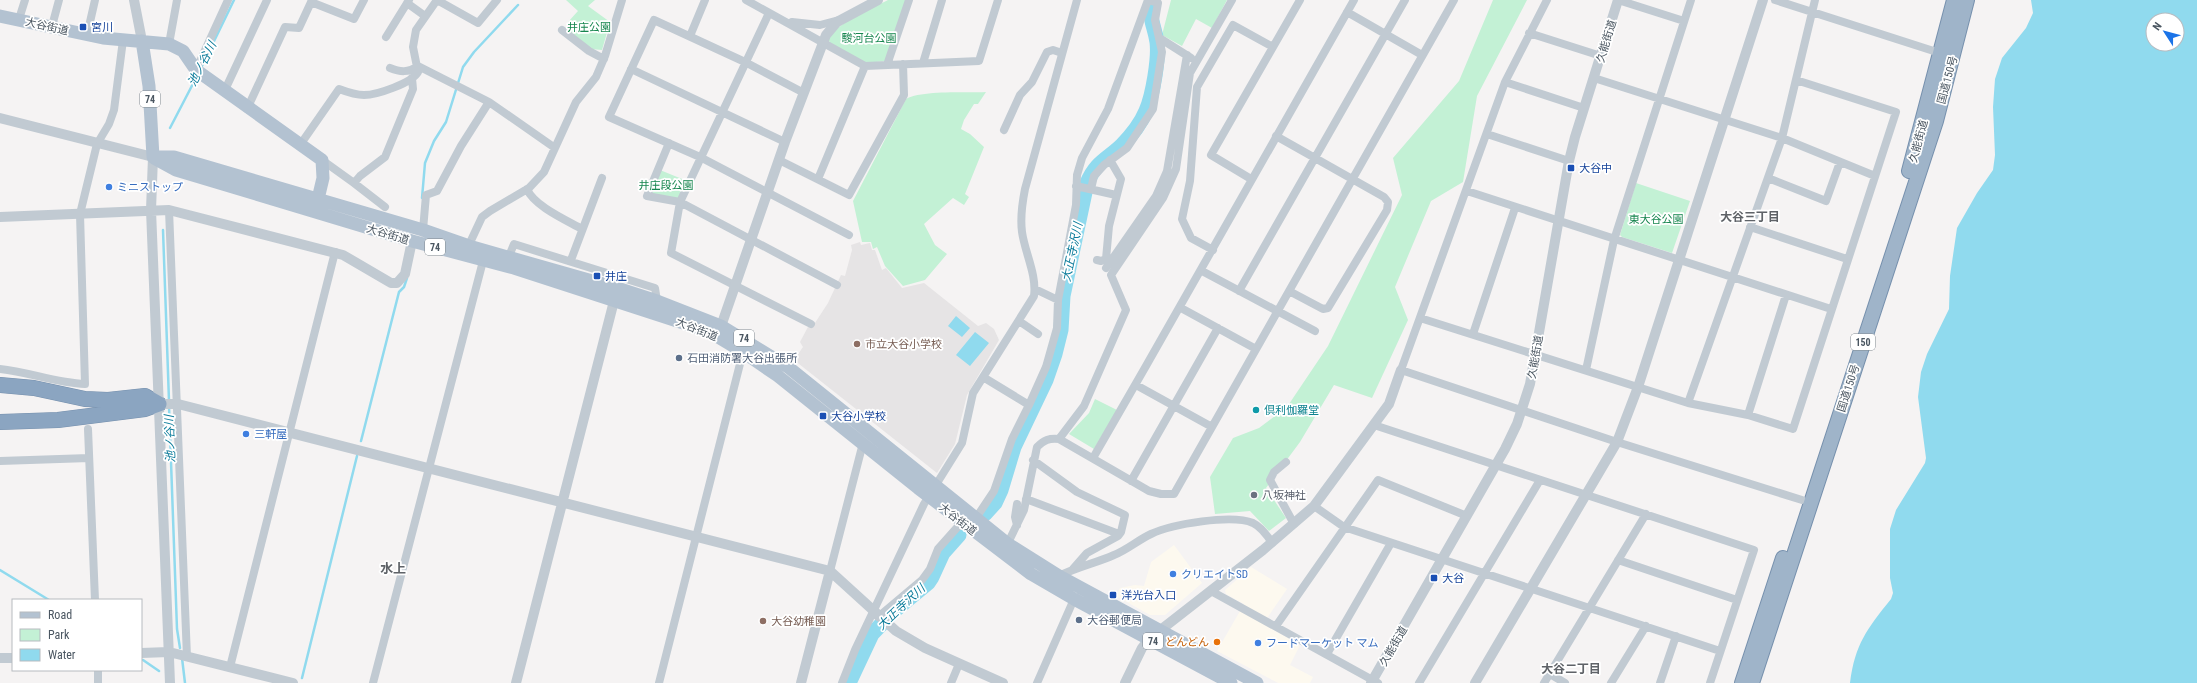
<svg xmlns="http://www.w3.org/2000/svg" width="2197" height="683" font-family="'Roboto Condensed','Noto Sans JP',sans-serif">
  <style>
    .commercial { fill: #fdf9ef }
    .education { fill: #e6e4e5 }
    .green { fill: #c3f1d5 }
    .water { fill: #90daee; fill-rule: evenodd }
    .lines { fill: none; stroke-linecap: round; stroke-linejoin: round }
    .stream { stroke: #90daee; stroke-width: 2.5 }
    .river { stroke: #90daee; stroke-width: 15 }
    .trunk-casing { stroke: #7690ad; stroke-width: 16 }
    .motorway-casing { stroke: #7690ad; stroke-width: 16 }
    .minor { stroke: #c1cad2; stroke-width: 8 }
    .tertiary { stroke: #c1cad2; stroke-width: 10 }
    .primary { stroke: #b3c2d1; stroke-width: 13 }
    .trunk { stroke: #9fb4c9; stroke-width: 14 }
    .motorway { stroke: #8ba5c1; stroke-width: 15 }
    .transit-dot { fill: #1a4fb4; stroke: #fff; stroke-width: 1.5 }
    .shop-dot { fill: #3f7fe0; stroke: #fff; stroke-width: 1.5 }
    .education-dot { fill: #8d6e63; stroke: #fff; stroke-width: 1.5 }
    .service-dot { fill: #5c6f8a; stroke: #fff; stroke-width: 1.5 }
    .culture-dot { fill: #0f9aa8; stroke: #fff; stroke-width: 1.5 }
    .worship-dot { fill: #6b7280; stroke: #fff; stroke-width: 1.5 }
    .food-dot { fill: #e8710a; stroke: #fff; stroke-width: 1.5 }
    .labels { text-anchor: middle; stroke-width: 3.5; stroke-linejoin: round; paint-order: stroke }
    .shield { fill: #fff; stroke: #808990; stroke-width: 1 }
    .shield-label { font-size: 10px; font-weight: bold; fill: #4a5661 }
    .street-label { font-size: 11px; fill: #4a5661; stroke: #fff }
    .transit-label { font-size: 11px; fill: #164399; stroke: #fff; text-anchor: start }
    .park-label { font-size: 11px; fill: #17864f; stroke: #fff }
    .shop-label { font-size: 11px; fill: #366cbe; stroke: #fff; text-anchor: start }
    .education-label { font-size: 11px; fill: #785e54; stroke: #fff; text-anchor: start }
    .service-label { font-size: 11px; fill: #4e5e75; stroke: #fff; text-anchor: start }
    .culture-label { font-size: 11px; fill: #0d838f; stroke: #fff; text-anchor: start }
    .worship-label { font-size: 11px; fill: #5b616d; stroke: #fff; text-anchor: start }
    .food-label { font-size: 11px; fill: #c56008; stroke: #fff; text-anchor: end }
    .water-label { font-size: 12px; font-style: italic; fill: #0c7c9b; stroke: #fff }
    .neighbourhood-label { font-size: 12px; font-weight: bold; fill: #5f6368; stroke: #fff }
    .quarter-label { font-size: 13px; font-weight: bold; fill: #5f6368; stroke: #fff }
  </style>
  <rect width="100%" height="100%" fill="#f5f3f3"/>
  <path class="commercial" d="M 1174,545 L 1202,583 L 1165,615 L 1150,615 L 1116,596 L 1120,588 L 1135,585 L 1144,586 L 1151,562 Z
    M 1251,567 L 1287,589 L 1263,624 L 1300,645 L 1290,665 L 1313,677 L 1310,683 L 1278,683 L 1217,651 L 1244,604 L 1226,594 L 1225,590 Z"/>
  <path class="education" d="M 860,242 L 861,245 L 870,243 L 872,250 L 875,250 L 882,270 L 886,268 L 902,288 L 924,283 L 978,326 L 986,323 L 994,329 L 999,340 L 967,395 L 955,444 L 937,473 L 794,360 L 803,347 L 800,342 L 809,325 L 813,326 L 828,303 L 841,275 L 845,276 L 852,250 L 851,245 Z"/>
  <path class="green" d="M 566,0 L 595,0 L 588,6 L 610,22 L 602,50 L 591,49 L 566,29 L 568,22 L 578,11 Z
    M 888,0 L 907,0 L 886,61 L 866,63 L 830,43 L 828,39 C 838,22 871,9 888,0 Z
    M 1171,0 L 1227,0 L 1212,28 L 1196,19 L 1182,46 L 1162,35 Z
    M 1493,0 L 1527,0 L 1477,96 L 1463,182 L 1431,201 L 1395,287 L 1408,320 L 1372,398 L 1334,385 L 1300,442 L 1266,488 L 1286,518 L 1269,531 L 1250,511 L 1215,514 L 1210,477 L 1233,438 L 1259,428 L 1287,407 L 1328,346 L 1402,195 L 1393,158 L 1459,81 Z
    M 986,92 L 978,104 L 974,104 L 964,120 L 961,129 L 970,134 L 984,147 L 965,194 L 969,197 L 964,205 L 953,198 L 924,224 L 935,245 L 947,254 L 925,280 L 903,286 L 885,266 L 877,247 L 873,249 L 871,242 L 862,242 L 853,201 L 906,99 C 922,90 966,93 986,92 Z
    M 660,170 L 687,181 L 680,198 L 676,200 L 652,194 Z
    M 1636,183 L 1690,201 L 1672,253 L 1622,237 L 1620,235 Z
    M 1095,399 L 1117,410 L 1094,449 L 1069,434 L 1089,413 Z"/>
  <path class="water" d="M 2031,0 L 2197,0 L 2197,683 L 1850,683 C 1855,644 1867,629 1891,599 L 1893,593 L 1890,578 L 1890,529 L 1896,510 L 1925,463 L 1926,458 L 1918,397 L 1921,372 L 1927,354 L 1949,309 L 1950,276 L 1957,228 L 1977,193 L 1993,170 L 1995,155 L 1993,107 L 1995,79 L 2002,58 L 2026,28 L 2033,13 ZM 2153,20 L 2177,20 L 2177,44 L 2153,44 Z
    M 956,316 L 970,328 L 962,337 L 948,326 Z
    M 975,332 L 989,343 L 970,366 L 956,355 Z"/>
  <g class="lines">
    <path class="stream" d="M 201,68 L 234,0
      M 170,128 L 197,76
      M 422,198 L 425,163 L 434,141 L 446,122 L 463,67 L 474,52 L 518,5
      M 163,230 L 169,401
      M 169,406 L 177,629 L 180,648
      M 361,441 L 399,292 L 404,287 L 407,278
      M 0,570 L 49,600
      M 182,658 L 185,683
      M 143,660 L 159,671
      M 302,678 L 357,456"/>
    <path class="river" d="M 985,514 L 995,503 L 1001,490 L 1014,447 L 1046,380 L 1055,354 L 1061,330 L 1063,296 L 1087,183 C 1096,162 1106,160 1121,146 C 1130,137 1141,123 1146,111 C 1153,95 1159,58 1157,42 C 1154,23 1148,20 1153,0
      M 849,683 L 872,634 L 894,611 L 928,583 L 932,577 L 943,553 L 959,535"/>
    <g class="trunk-casing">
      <path id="trunk" d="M 1909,171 L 1954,0
        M 1742,683 L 1783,558
        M 1752,683 L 1936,121 L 1967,0"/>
    </g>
    <g class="motorway-casing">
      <path id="motorway" d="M 0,385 L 34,388 L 85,399 L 108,400 L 145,396 L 159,404
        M 0,422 L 58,420 L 145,409 L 159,404"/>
    </g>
    <path class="minor" d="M 437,0 L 478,23 L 497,0
      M 746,0 L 865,66 L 979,61 L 998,0
      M 1547,0 L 1505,82 L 1401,370 L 1617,442 L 1802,500
      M 1618,0 L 1684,21
      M 1775,0 L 1943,54
      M 311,2 L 354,19 L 364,0
      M 407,3 L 425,16
      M 1347,12 L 1422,55
      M 769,13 L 680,202 L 671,253 L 811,324
      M 19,19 L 25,0
      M 792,22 L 820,25 L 839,20
      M 52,26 L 59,0
      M 562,30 L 589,51 L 604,59
      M 1529,33 L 1601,56
      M 87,35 L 95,0
      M 690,36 L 705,0
      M 386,37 L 409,0
      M 1161,39 L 1191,58
      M 169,44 L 177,0
      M 923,63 L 942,0
      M 887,65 L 909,0
      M 390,68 C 400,72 408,73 418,66 L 489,102 L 555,148
      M 631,69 L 785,142
      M 196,70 L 228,0
      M 1594,78 L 1782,138 L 1875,176
      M 1505,82 L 1584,108
      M 224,92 L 267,0
      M 804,93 L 745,62 L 654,20 L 609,117 L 700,157 L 849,235
      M 247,109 L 285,27 L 299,28 L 312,0
      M 1004,130 L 1020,95 L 1032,82 L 1047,52 L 1053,50 L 1062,53
      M 1487,134 L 1569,161
      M 1276,136 L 1384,197 L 1388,202 L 1387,210 L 1328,308 L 1323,309 L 1289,291
      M 669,143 L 647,196 L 680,202 L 837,285
      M 300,145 L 339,89 C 347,92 355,95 364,95 C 377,95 412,83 418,72 L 413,47 L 416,30 L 437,0
      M 322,160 L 354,183 L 360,176 L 385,157 L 413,89 L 412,78
      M 779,160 L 849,195 L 904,95 L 903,64
      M 1768,178 L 1826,201 L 1840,162
      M 818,179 L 865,66
      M 1251,179 L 1211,155 L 1300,0
      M 354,183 L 385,207
      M 1076,186 L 1116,195
      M 527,189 C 534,206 566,220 582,229
      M 1091,189 L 1094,176 L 1104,165 L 1127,148 L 1153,109 L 1162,52 L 1155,20 L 1158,3 L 1148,0
      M 1467,191 L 1831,309
      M 169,210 L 187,657
      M 1750,227 L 1847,259
      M 423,230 L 426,195 L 437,191 L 461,146 L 489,102
      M 467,249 L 482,217 L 490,211 L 529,188 L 544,172 L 576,102 L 596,77 L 605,56 L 622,0
      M 1213,250 L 1191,238 L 1182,219 L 1190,181 L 1197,87 L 1233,25 L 1273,47
      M 509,256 L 514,244 L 655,288 L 657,301
      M 571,260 L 602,178
      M 1097,260 L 1101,261 L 1106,259 L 1109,226 L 1121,179 L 1110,160
      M 1106,268 L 1156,196 L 1167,171 L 1187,55
      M 1202,271 L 1315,331
      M 1035,289 L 1058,300 L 1076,205 L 1077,175 L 1082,158 L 1108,109 L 1148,0
      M 1239,291 L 1405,0
      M 1181,308 L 1256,349
      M 1420,318 L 1688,403 L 1748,415 L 1793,429 L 1896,112 L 1796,80
      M 1019,321 L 1038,334
      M 1473,334 L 1515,208
      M 0,369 C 29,372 56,383 85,384 L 80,214 L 97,144 L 109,124 L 114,110 L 123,40
      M 1586,370 L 1614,240 L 1691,0
      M 1136,385 L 1212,427
      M 1688,403 L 1782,138 L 1815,0
      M 1029,405 L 1046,367 L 1057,328 L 1058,300
      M 1748,415 L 1786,295
      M 1374,425 L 1754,550 L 1710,683
      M 88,429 L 95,600
      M 1059,439 L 1084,406 L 1126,310 L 1111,275 L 1163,198 L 1176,169 L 1190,73 L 1232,0
      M 1093,458 C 1181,306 1267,153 1354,0
      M 1033,460 L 1077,492 L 1125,515 L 1121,532 L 1118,536 L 1087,553 L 1073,569
      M 0,461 L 89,458
      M 1286,462 L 1274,472 L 1270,480 L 1294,524
      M 1131,481 L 1218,328
      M 1026,499 L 1119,534
      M 1017,504 L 1015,517 L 1017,525
      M 1314,506 L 1344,527 L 1720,651
      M 976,518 L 994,491 L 1012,439 L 1029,405 L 983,377
      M 1006,547 L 1024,510 L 1037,447 C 1044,440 1049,438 1059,439 L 1149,491 L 1161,494 L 1174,494 L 1454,0
      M 1618,560 L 1737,600
      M 830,571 L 863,443
      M 1059,576 C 1077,567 1096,563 1114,555 C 1127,550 1138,540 1151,534 C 1172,524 1232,514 1253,523 C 1261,527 1267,535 1272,543
      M 1211,591 L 1378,683
      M 878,617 L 922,580 L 930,569 L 938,549 L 962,522
      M 1276,626 L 1378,480 L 1467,516
      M 1327,654 L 1391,543
      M 230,667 L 335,252
      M 98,670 L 98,683
      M 1550,674 L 1565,683
      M 373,683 L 483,261
      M 659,683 L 743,352
      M 842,683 L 855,650 L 924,504 L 962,443 L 973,393 L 1034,296 C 1037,275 1025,253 1022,232 C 1020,217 1022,204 1025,189 L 1077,0
      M 951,683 L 959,664
      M 1037,683 L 1074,599
      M 1419,683 L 1540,480
      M 1544,683 L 1646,514
      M 1611,683 L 1646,626
      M 1660,683 L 1676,636"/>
    <path class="tertiary" d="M 134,0 L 142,41
      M 0,118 L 153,157 L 151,210 L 170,683
      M 0,217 L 169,210 L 343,255 L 391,283 L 397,283 L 405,274 L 412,241
      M 719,332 L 785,142 L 826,35 L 837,22 L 878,0
      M 159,404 L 178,404 L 830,571 L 896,631 L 925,648 L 1003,683
      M 141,653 L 169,652 L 293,683
      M 0,658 L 13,658
      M 516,683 L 614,301
      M 801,683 L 830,571
      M 1125,683 L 1142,648 L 1149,639 L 1263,550 L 1314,506 L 1389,404 L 1401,370
      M 1371,683 L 1505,449 L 1517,424 L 1530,384 L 1569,161 L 1575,137 L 1618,0
      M 1475,683 L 1617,442 L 1638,387 L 1763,0"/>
    <path class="primary" d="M 0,16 L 103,38 L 169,44 L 183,51 L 196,70 L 322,160 L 323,178 L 318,199
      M 142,41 L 149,86 L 153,157
      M 153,157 L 174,157 L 423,230 L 469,246 L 617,288 L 657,301 L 721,326 L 788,367 L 1008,544 L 1059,576 L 1257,683
      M 154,158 L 176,170 L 412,241 L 514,268 L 708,331 L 743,352 L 778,376 L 918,488 L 1031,574 L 1074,599 L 1231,683"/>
    <use href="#trunk" class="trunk"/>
    <use href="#motorway" class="motorway"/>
  </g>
  <g class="transit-dot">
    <rect x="79" y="23" width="8" height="8" rx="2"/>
    <rect x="1567" y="164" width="8" height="8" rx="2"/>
    <rect x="593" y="272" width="8" height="8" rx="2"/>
    <rect x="819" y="412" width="8" height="8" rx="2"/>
    <rect x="1430" y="574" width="8" height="8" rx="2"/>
    <rect x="1109" y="591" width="8" height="8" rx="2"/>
  </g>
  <g class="shop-dot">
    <circle cx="109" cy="187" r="4"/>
    <circle cx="246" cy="434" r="4"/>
    <circle cx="1173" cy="574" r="4"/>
    <circle cx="1258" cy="643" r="4"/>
  </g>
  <g class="education-dot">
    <circle cx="857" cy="344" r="4"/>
    <circle cx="763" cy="621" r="4"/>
  </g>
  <g class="service-dot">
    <circle cx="679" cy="358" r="4"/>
    <circle cx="1079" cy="620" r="4"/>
  </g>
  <circle class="culture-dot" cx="1256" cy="410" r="4"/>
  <circle class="worship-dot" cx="1254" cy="495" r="4"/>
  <circle class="food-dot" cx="1217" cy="642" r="4"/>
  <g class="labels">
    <g class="shield">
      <rect x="140" y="91" width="20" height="16" rx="3"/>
      <rect x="425" y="239" width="20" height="16" rx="3"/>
      <rect x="734" y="330" width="20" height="16" rx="3"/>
      <rect x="1851" y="334" width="24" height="16" rx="3"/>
      <rect x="1143" y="633" width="20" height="16" rx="3"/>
    </g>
    <g class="shield-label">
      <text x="150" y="103">74</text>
      <text x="435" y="251">74</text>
      <text x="744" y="342">74</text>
      <text x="1863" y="346">150</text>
      <text x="1153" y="645">74</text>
    </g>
    <g class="street-label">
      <text transform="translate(47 26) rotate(13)" y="4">大谷街道</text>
      <text transform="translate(1606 41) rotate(-73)" y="4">久能街道</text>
      <text transform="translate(1947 80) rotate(-75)" y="4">国道150号</text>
      <text transform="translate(1918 141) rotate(-75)" y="4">久能街道</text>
      <text transform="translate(388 234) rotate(17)" y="4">大谷街道</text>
      <text transform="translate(697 329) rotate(22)" y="4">大谷街道</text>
      <text transform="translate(1535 357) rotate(-80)" y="4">久能街道</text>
      <text transform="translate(1848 388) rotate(-72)" y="4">国道150号</text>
      <text transform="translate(958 519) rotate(38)" y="4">大谷街道</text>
      <text transform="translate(1393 646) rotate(-60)" y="4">久能街道</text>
    </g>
    <g class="transit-label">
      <text x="91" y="31">宮川</text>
      <text x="1579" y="172">大谷中</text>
      <text x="605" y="280">井庄</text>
      <text x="831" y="420">大谷小学校</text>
      <text x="1442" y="582">大谷</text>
      <text x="1121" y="599">洋光台入口</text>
    </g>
    <g class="park-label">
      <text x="589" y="31">井庄公園</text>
      <text x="869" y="42">駿河台公園</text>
      <text x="666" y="189">井庄段公園</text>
      <text x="1656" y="223">東大谷公園</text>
    </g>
    <g class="shop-label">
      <text x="117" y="191">ミニストップ</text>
      <text x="254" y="438">三軒屋</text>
      <text x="1181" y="578">クリエイトSD</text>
      <text x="1266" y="647">フードマーケット マム</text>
    </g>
    <g class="education-label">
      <text x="865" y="348">市立大谷小学校</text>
      <text x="771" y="625">大谷幼稚園</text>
    </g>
    <g class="service-label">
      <text x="687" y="362">石田消防署大谷出張所</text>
      <text x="1087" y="624">大谷郵便局</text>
    </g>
    <g class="culture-label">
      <text x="1264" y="414">倶利伽羅堂</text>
    </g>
    <g class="worship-label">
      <text x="1262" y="499">八坂神社</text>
    </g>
    <g class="food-label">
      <text x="1209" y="646">どんどん</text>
    </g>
    <g class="water-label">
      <text transform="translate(202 64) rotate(-63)" y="4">池ノ谷川</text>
      <text transform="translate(1072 252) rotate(-78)" y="4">大正寺沢川</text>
      <text transform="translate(170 439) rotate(-92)" y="4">池ノ谷川</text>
      <text transform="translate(901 607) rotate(-43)" y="4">大正寺沢川</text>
    </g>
    <g class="neighbourhood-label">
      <text x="1750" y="221">大谷三丁目</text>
      <text x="1571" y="673">大谷二丁目</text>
    </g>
    <g class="quarter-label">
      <text x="393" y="573">水上</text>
    </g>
  </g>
  <rect x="12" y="599" width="130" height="72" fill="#ffffff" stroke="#b7bbc0"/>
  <rect x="20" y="612" width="20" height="6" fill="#b3c2d1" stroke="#b7bbc0"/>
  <text x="48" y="619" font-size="12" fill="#4a5661">Road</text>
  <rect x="20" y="629" width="20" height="12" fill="#c3f1d5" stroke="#b7bbc0"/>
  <text x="48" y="639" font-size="12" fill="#4a5661">Park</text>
  <rect x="20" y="649" width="20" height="12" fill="#90daee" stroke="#b7bbc0"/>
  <text x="48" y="659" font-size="12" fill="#4a5661">Water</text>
  <g transform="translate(2165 32) rotate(306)"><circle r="19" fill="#ffffff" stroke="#b7bbc0"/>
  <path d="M0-3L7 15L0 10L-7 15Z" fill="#1a73e8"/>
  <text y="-6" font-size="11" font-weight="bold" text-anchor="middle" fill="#4a5661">N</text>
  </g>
</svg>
